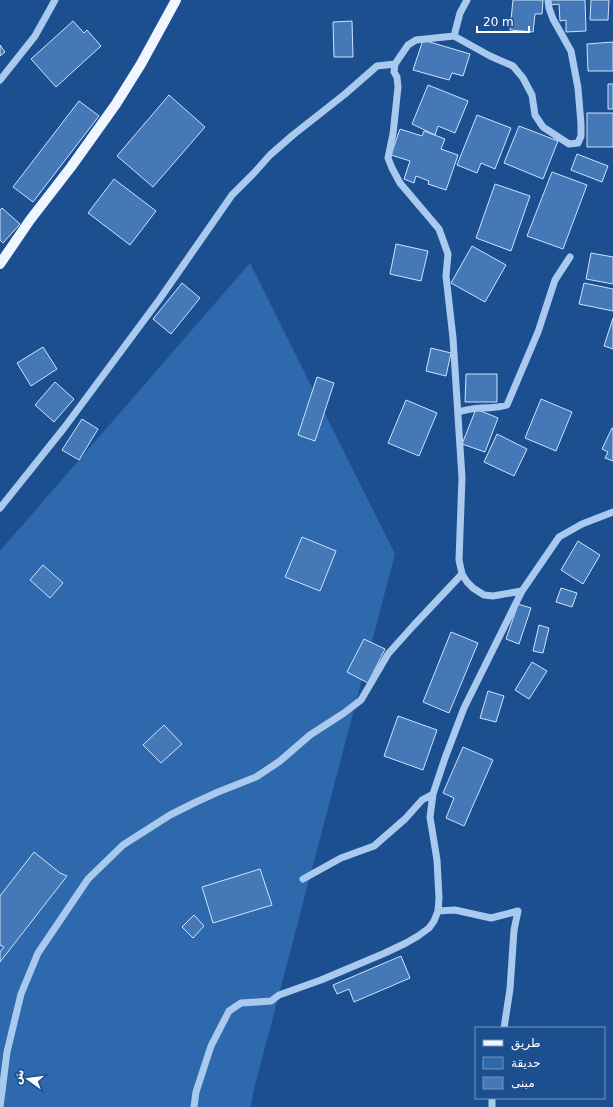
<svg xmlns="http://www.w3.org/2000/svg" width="613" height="1107" font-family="'DejaVu Sans',Cairo,sans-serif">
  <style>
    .green { fill: #2e69ad }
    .building { fill: #4478b7; stroke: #cfe3fa }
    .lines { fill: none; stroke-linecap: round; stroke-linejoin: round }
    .minor { stroke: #a9c9ee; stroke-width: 7 }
    .major { stroke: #f0f6ff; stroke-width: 10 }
  </style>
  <rect width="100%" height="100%" fill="#1b4f8f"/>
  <path class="green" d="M 250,263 L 395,554 L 253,1093 L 251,1107 L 0,1107 L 0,551 Z"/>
  <path class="building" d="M 513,0 L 543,0 L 542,14 L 535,14 L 533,32 L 510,30 Z
    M 549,0 L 585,0 L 586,31 L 566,32 L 566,20 L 560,21 L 559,4 L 550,5 Z
    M 591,0 L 609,0 L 608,20 L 590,20 Z
    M 73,21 L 84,33 L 87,30 L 101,46 L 56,87 L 31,59 Z
    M 352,21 L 353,57 L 334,57 L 333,22 Z
    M 423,40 L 470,54 L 463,76 L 452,73 L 449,80 L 413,70 Z
    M 613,42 L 613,71 L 588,71 L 587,44 Z
    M 0,45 L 5,52 L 0,56 Z
    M 608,84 L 613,84 L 613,109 L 608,109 Z
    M 428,85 L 468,101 L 455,133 L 438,126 L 435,135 L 412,124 Z
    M 169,95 L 205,127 L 153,187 L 117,156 Z
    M 79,101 L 99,116 L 33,202 L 13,187 Z
    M 587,113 L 613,113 L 613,147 L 587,147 Z
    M 477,115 L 511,128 L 495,169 L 481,163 L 477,173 L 457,165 Z
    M 519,126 L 558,141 L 543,179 L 504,163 Z
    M 400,129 L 422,136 L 424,131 L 445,139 L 441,149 L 458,155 L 446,190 L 428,184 L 429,181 L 416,176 L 414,183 L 404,179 L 410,161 L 391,155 Z
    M 577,154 L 608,166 L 602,182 L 571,170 Z
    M 552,172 L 587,185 L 563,249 L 527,236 Z
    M 114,179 L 156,211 L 130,245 L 88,213 Z
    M 495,184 L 530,196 L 511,251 L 476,238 Z
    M 2,208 L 20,224 L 3,243 L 0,240 L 0,210 Z
    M 396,244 L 428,251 L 421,281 L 390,274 Z
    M 472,246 L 506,265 L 485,302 L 451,283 Z
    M 591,253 L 613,257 L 613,284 L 586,279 Z
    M 182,283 L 200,298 L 171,334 L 153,319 Z
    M 584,283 L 613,289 L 613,311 L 579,304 Z
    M 613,318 L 613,349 L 604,346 Z
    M 43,347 L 57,369 L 31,386 L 17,363 Z
    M 431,348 L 451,353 L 446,376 L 426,371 Z
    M 466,374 L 497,374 L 497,402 L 465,402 Z
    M 317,377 L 334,383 L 315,441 L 298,435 Z
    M 55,382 L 74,399 L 54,422 L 35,405 Z
    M 541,399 L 572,412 L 556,451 L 525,438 Z
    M 406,400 L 437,413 L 419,456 L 388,443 Z
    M 476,409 L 498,418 L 485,452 L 462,444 Z
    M 82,419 L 98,429 L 79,460 L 62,450 Z
    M 612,428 L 613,428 L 613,461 L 605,458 L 608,452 L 602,449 Z
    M 497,434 L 527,449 L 514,476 L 484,462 Z
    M 302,537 L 336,551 L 320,591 L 285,577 Z
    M 578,541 L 600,555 L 583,584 L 561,570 Z
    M 43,565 L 63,583 L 50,598 L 30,580 Z
    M 561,588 L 577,593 L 572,607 L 556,602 Z
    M 518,604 L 531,608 L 519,644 L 506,639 Z
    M 539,625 L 549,628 L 543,653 L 533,651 Z
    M 451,632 L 478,643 L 449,713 L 423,702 Z
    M 364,639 L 385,649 L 368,683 L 347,672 Z
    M 532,662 L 547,671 L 529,699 L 515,690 Z
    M 488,691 L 504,696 L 496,722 L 480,718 Z
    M 398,716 L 437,730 L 423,770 L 384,756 Z
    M 164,725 L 182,744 L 161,763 L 143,745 Z
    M 463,747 L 493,760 L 464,826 L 446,818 L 454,798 L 443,793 Z
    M 34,852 L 60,873 L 67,876 L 0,962 L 0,952 L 4,947 L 0,945 L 0,896 Z
    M 260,869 L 272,905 L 213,923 L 202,887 Z
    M 194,915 L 204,926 L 193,938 L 182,927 Z
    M 401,956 L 410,978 L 354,1002 L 349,989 L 337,994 L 333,985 Z"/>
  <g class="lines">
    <path class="minor" d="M 454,36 L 490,56 L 513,66 L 523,78 L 532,95 L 535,115 L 543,127 L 569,144 L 578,143 L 581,136 L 581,124 L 578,88 L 571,51 L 553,19 L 549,8 L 548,0
      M 395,64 L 408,45 L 416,40 L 454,36 L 460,13 L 467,0
      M 0,80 L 35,36 L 55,0
      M 458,412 C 466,410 473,408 481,408 C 492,407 495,409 507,405 L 538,332 L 555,280 L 570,257
      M 0,508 L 64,428 L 159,300 L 232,195 L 254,173 L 270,155 L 293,135 L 345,94 L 377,66 L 395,64 L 394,72 L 397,77 L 398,87 L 393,134 L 388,158 L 392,168 L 400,183 L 439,229 L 448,254 L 446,276 L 453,338 L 462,478 L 459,560 L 462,574 L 467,582 L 473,588 L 484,595 L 493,596 L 522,591 L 559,537 L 582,524 L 613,512
      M 303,879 L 341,858 L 374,846 L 405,819 L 422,800 L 433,794
      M 438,911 L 455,910 L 491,918 L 518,911 L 514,930 L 510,989 L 504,1028
      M 492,1098 L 492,1107
      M 0,1107 L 7,1052 L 21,994 L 38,953 L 88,879 L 123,845 L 170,815 L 194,803 L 218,792 L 256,777 L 280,761 L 310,735 L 344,713 L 361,700 L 388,654 L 413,626 L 462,574
      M 194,1107 L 196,1092 L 211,1046 L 229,1011 L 241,1003 L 271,1001 L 279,995 L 321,980 L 385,953 L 406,943 L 418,936 L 429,928 L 434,921 L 438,911 L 439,898 L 437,860 L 430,817 L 433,794 L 445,758 L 464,708 L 522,591"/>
    <path class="major" d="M 0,264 L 30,220 L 71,167 L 116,104 L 141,64 L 176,0"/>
  </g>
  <rect x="475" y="1027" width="130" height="72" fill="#1b4f8f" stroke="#7695bc"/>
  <rect x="483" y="1040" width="20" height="6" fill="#f0f6ff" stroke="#7695bc"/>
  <text x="511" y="1047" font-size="12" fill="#ffffff">طريق</text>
  <rect x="483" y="1057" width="20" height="12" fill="#2e69ad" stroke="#7695bc"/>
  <text x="511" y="1067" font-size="12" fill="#ffffff">حديقة</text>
  <rect x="483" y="1077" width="20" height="12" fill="#4478b7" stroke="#7695bc"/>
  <text x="511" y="1087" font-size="12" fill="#ffffff">مبنى</text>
  <g transform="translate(28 1079) rotate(284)" stroke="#1b4f8f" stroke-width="3" paint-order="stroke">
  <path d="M0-3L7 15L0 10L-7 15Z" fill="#ffffff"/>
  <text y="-6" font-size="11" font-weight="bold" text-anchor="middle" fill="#ffffff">ش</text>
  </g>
  <path d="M477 26v6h52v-6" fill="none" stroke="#ffffff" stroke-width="2"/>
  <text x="483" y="26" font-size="12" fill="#ffffff" stroke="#1b4f8f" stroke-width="3" paint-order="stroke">20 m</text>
</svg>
